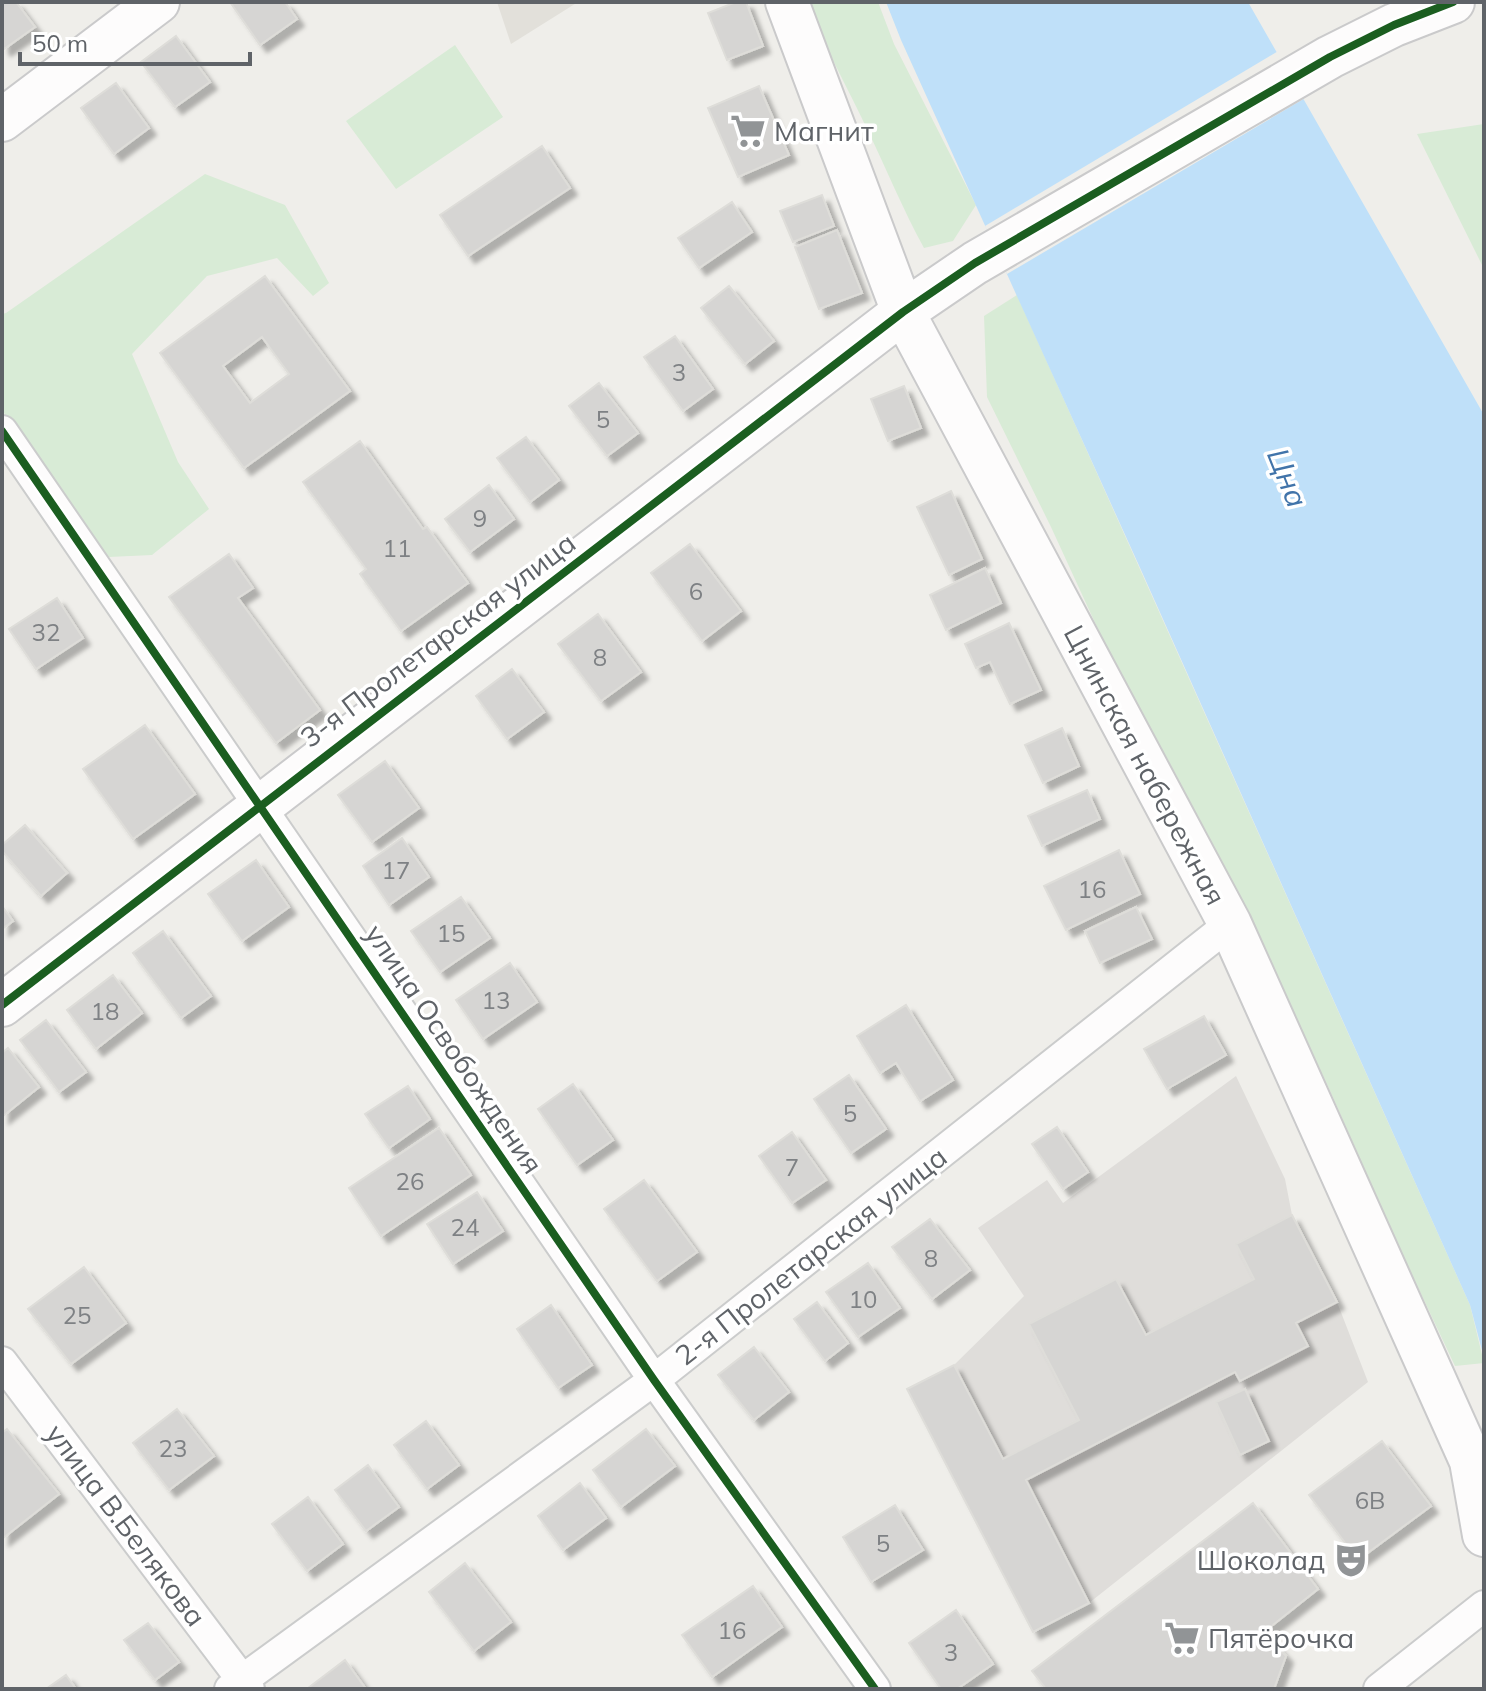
<svg xmlns="http://www.w3.org/2000/svg" width="1486" height="1691" font-family="Mulish,sans-serif">
  <style>
    .industrial { fill: #dfddda }
    .education { fill: #e2e0da }
    .green { fill: #d8ebd6 }
    .water { fill: #bfe0f9 }
    .pier { fill: #efeeea }
    .building { fill: #d6d5d3; stroke: #deddd9; stroke-width: 2; fill-rule: evenodd; filter: url(#shadow) }
    .lines { fill: none; stroke-linecap: round; stroke-linejoin: round }
    .street-casing { stroke: #cbcccc; stroke-width: 34 }
    .secondary-casing { stroke: #cacacb; stroke-width: 46 }
    .street { stroke: #fdfcfc; stroke-width: 30 }
    .secondary { stroke: #fdfcfc; stroke-width: 42 }
    .cycleway-casing { stroke: #fff; stroke-width: 13 }
    .cycleway { stroke: #1b5e20; stroke-width: 8 }
    .labels { text-anchor: middle; stroke-width: 7; stroke-linejoin: round; paint-order: stroke }
    .number-label { font-size: 24px; fill: #7e8184 }
    .poi-label { font-size: 28px; fill: #5f6368; stroke: #fff; text-anchor: start }
    .street-label { font-size: 28px; fill: #5f6368; stroke: #fff }
    .water-label { font-size: 30px; font-style: italic; fill: #4174aa; stroke: #fff }
  </style>
  <defs>
    <filter id="shadow"><feDropShadow dx="7" dy="7" stdDeviation="2" flood-color="#0004"/></filter>
  </defs>
  <rect width="100%" height="100%" fill="#efeeea"/>
  <path class="industrial" d="M 1236,1076 L 1285,1179 L 1292,1215 L 1337,1302 L 1368,1382 L 1089,1603 L 1033,1632 L 907,1389 L 954,1365 L 1024,1296 L 978,1228 L 1047,1180 L 1063,1203 Z"/>
  <path class="education" d="M 497,2 L 578,2 L 511,44 Z"/>
  <path class="green" d="M 808,2 L 878,2 L 894,44 L 976,205 L 953,241 L 924,248 C 903,210 887,170 868,131 C 848,88 824,47 808,2 Z
    M 455,45 L 503,117 L 396,189 L 346,121 Z
    M 1484,124 L 1484,269 L 1417,134 Z
    M 205,174 L 285,205 L 329,283 L 313,296 L 277,258 L 207,276 L 132,354 L 178,462 L 209,509 L 152,555 L 109,557 L 57,490 L 2,410 L 2,314 L 6,313 Z
    M 1017,295 L 1470,1305 L 1484,1363 L 1455,1366 L 1398,1245 L 1327,1084 L 1176,775 L 1102,638 L 1051,527 L 987,397 L 984,316 Z"/>
  <path class="water" d="M 886,2 L 1248,2 L 1484,415 L 1484,1358 L 1470,1305 L 1141,570 L 901,40 Z"/>
  <path class="pier" d="M 1280,50 L 1307,97 L 1007,274 L 985,226 Z"/>
  <path class="building" d="M 2,2 L 16,2 L 35,27 L 4,49 L 2,46 Z
    M 230,2 L 285,2 L 297,19 L 260,45 Z
    M 736,2 L 746,2 L 763,46 L 727,60 L 708,13 Z
    M 176,36 L 210,82 L 175,107 L 141,62 Z
    M 116,83 L 149,128 L 114,154 L 81,108 Z
    M 759,86 L 789,155 L 738,177 L 708,108 Z
    M 542,146 L 570,188 L 468,256 L 440,215 Z
    M 822,195 L 834,226 L 793,242 L 780,211 Z
    M 732,202 L 752,232 L 699,268 L 678,238 Z
    M 837,230 L 862,293 L 819,309 L 795,247 Z
    M 265,276 L 350,391 L 244,468 L 160,353 ZM 262,337 L 289,374 L 250,403 L 223,366 Z
    M 729,286 L 774,341 L 745,364 L 701,308 Z
    M 675,336 L 713,389 L 683,411 L 644,357 Z
    M 599,383 L 638,433 L 607,456 L 569,406 Z
    M 904,386 L 921,428 L 888,441 L 871,399 Z
    M 526,437 L 559,480 L 530,502 L 497,458 Z
    M 360,441 L 423,529 L 427,527 L 468,583 L 401,631 L 360,574 L 366,569 L 303,482 Z
    M 489,485 L 514,519 L 470,552 L 445,519 Z
    M 951,491 L 982,559 L 949,575 L 917,507 Z
    M 690,544 L 741,611 L 702,641 L 651,573 Z
    M 229,554 L 253,588 L 238,598 L 320,710 L 276,743 L 169,597 Z
    M 985,568 L 1001,603 L 946,630 L 930,595 Z
    M 57,598 L 83,638 L 36,669 L 9,629 Z
    M 598,614 L 641,672 L 601,701 L 558,644 Z
    M 1009,623 L 1041,690 L 1010,704 L 990,662 L 976,668 L 965,644 Z
    M 512,669 L 544,712 L 507,739 L 476,696 Z
    M 145,725 L 195,794 L 133,839 L 83,769 Z
    M 1062,728 L 1079,766 L 1043,783 L 1025,745 Z
    M 385,761 L 419,808 L 372,842 L 338,795 Z
    M 1087,790 L 1100,819 L 1042,846 L 1028,816 Z
    M 25,825 L 67,873 L 41,896 L 2,851 L 2,845 Z
    M 402,838 L 429,877 L 389,905 L 363,866 Z
    M 1119,850 L 1140,894 L 1066,930 L 1044,886 Z
    M 256,860 L 289,907 L 242,941 L 208,894 Z
    M 461,897 L 490,938 L 440,972 L 411,931 Z
    M 2,906 L 13,921 L 2,929 Z
    M 1136,907 L 1152,939 L 1100,963 L 1085,931 Z
    M 163,931 L 211,996 L 181,1018 L 133,953 Z
    M 510,963 L 537,1002 L 483,1039 L 456,1000 Z
    M 113,975 L 142,1013 L 96,1049 L 67,1010 Z
    M 906,1005 L 953,1080 L 920,1101 L 896,1063 L 880,1073 L 857,1036 Z
    M 1204,1016 L 1226,1055 L 1167,1089 L 1144,1049 Z
    M 46,1020 L 86,1072 L 59,1092 L 20,1040 Z
    M 8,1048 L 39,1087 L 2,1117 L 2,1053 Z
    M 849,1075 L 886,1129 L 851,1153 L 814,1099 Z
    M 573,1084 L 613,1140 L 577,1165 L 538,1109 Z
    M 408,1086 L 430,1119 L 389,1148 L 365,1114 Z
    M 1057,1127 L 1088,1172 L 1063,1189 L 1032,1144 Z
    M 439,1128 L 471,1175 L 381,1236 L 349,1188 Z
    M 792,1132 L 826,1180 L 792,1203 L 759,1156 Z
    M 644,1180 L 697,1252 L 657,1281 L 604,1209 Z
    M 477,1192 L 503,1231 L 453,1264 L 427,1224 Z
    M 1292,1215 L 1337,1302 L 1296,1323 L 1308,1346 L 1240,1381 L 1235,1372 L 1026,1480 L 1089,1603 L 1033,1632 L 907,1389 L 954,1365 L 1003,1459 L 1079,1420 L 1029,1324 L 1116,1279 L 1146,1335 L 1254,1279 L 1236,1244 Z
    M 930,1219 L 970,1270 L 932,1299 L 892,1247 Z
    M 868,1263 L 900,1308 L 858,1337 L 826,1292 Z
    M 84,1267 L 126,1323 L 71,1364 L 28,1309 Z
    M 817,1302 L 848,1343 L 825,1361 L 794,1319 Z
    M 551,1305 L 592,1365 L 558,1388 L 517,1329 Z
    M 754,1347 L 789,1392 L 754,1420 L 718,1375 Z
    M 1245,1389 L 1269,1441 L 1240,1455 L 1216,1402 Z
    M 177,1409 L 214,1456 L 169,1490 L 133,1443 Z
    M 426,1421 L 459,1465 L 427,1489 L 394,1445 Z
    M 7,1429 L 59,1494 L 2,1539 L 2,1433 Z
    M 646,1429 L 675,1466 L 621,1507 L 593,1470 Z
    M 1382,1441 L 1431,1506 L 1358,1560 L 1309,1495 Z
    M 368,1465 L 399,1507 L 366,1531 L 335,1490 Z
    M 580,1483 L 606,1518 L 563,1550 L 538,1516 Z
    M 308,1497 L 343,1544 L 307,1571 L 272,1524 Z
    M 1253,1503 L 1318,1589 L 1264,1632 L 1286,1656 L 1274,1689 L 1046,1689 L 1032,1671 Z
    M 895,1505 L 923,1550 L 871,1582 L 843,1537 Z
    M 465,1563 L 511,1622 L 474,1651 L 429,1592 Z
    M 753,1586 L 782,1627 L 712,1677 L 682,1635 Z
    M 956,1610 L 993,1664 L 957,1689 L 941,1689 L 909,1643 Z
    M 148,1623 L 179,1662 L 155,1680 L 124,1640 Z
    M 345,1660 L 366,1689 L 309,1689 L 308,1688 Z
    M 66,1675 L 76,1689 L 46,1689 Z"/>
  <g class="lines">
    <g class="street-casing">
      <path id="street" d="M 2,431 L 654,1380 L 875,1689
        M 2,1362 L 249,1689
        M 230,1689 L 654,1380 L 1230,924
        M 1379,1689 L 1484,1606"/>
    </g>
    <g class="secondary-casing">
      <path id="secondary" d="M 787,2 L 903,312 L 1230,924 L 1471,1461 L 1484,1535
        M 2,120 L 158,2
        M 2,1005 L 903,312 L 975,263 L 1330,57 L 1394,25 L 1453,2"/>
    </g>
    <use href="#street" class="street"/>
    <use href="#secondary" class="secondary"/>
    <g class="cycleway-casing">
      <path id="cycleway" d="M 2,431 L 654,1380 L 875,1689
        M 2,1005 L 903,312 L 975,263 L 1330,57 L 1394,25 L 1453,2"/>
    </g>
    <use href="#cycleway" class="cycleway"/>
  </g>
  <defs>
    <g id="supermarket-bare" transform="scale(2.76)"><path d="M-6-5.5h2.5l.6 2H6L4.5 2H-2.5L-4.4-4H-6ZM-1.5 3.2a1.3 1.3 0 1 0 .1 0ZM3 3.2a1.3 1.3 0 1 0 .1 0Z" fill="#919496" stroke="#fff" stroke-width="2.5" paint-order="stroke"/></g>
    <g id="theatre-bare" transform="scale(2.76)"><path d="M-5-5.5Q0-4 5-5.5V0Q5 5 0 6Q-5 5-5 0ZM-3.3-2.5H-1v1.5H-3.3ZM1-2.5H3.3v1.5H1ZM-2.8 1Q0 5.5 2.8 1Z" fill="#919496" stroke="#fff" stroke-width="2.5" paint-order="stroke"/></g>
  </defs>
  <g fill-rule="evenodd">
    <use href="#supermarket-bare" x="748" y="131"/>
    <use href="#theatre-bare" x="1351" y="1560"/>
    <use href="#supermarket-bare" x="1182" y="1638"/>
  </g>
  <g class="labels">
    <g class="number-label">
      <text x="679" y="381">3</text>
      <text x="603" y="428">5</text>
      <text x="480" y="527">9</text>
      <text x="397" y="557">11</text>
      <text x="696" y="600">6</text>
      <text x="46" y="641">32</text>
      <text x="600" y="666">8</text>
      <text x="396" y="879">17</text>
      <text x="1092" y="898">16</text>
      <text x="451" y="942">15</text>
      <text x="496" y="1009">13</text>
      <text x="105" y="1020">18</text>
      <text x="850" y="1122">5</text>
      <text x="792" y="1176">7</text>
      <text x="410" y="1190">26</text>
      <text x="465" y="1236">24</text>
      <text x="931" y="1267">8</text>
      <text x="863" y="1308">10</text>
      <text x="77" y="1324">25</text>
      <text x="173" y="1457">23</text>
      <text x="1370" y="1509">6В</text>
      <text x="883" y="1552">5</text>
      <text x="732" y="1639">16</text>
      <text x="951" y="1661">3</text>
    </g>
    <g class="poi-label">
      <text x="774" y="141">Магнит</text>
      <text x="1325" y="1570" text-anchor="end">Шоколад</text>
      <text x="1208" y="1648">Пятёрочка</text>
    </g>
    <g class="street-label">
      <text transform="translate(438 640) rotate(-37)" y="10">3-я Пролетарская улица</text>
      <text transform="translate(1145 765) rotate(62)" y="10">Цнинская набережная</text>
      <text transform="translate(454 1049) rotate(56)" y="10">улица Освобождения</text>
      <text transform="translate(811 1256) rotate(-38)" y="10">2-я Пролетарская улица</text>
      <text transform="translate(126 1525) rotate(53)" y="10">улица В.Белякова</text>
    </g>
    <g class="water-label">
      <text transform="translate(1287 478) rotate(68)" y="10">Цна</text>
    </g>
  </g>
  <rect width="1486" height="1691" fill="none" stroke="#5f6368" stroke-width="8"/>
  <path d="M20 52v12h230v-12" fill="none" stroke="#5f6368" stroke-width="4"/>
  <text x="32" y="52" font-size="24" fill="#5f6368" stroke="#ffffff" stroke-width="6" paint-order="stroke">50 m</text>
</svg>
